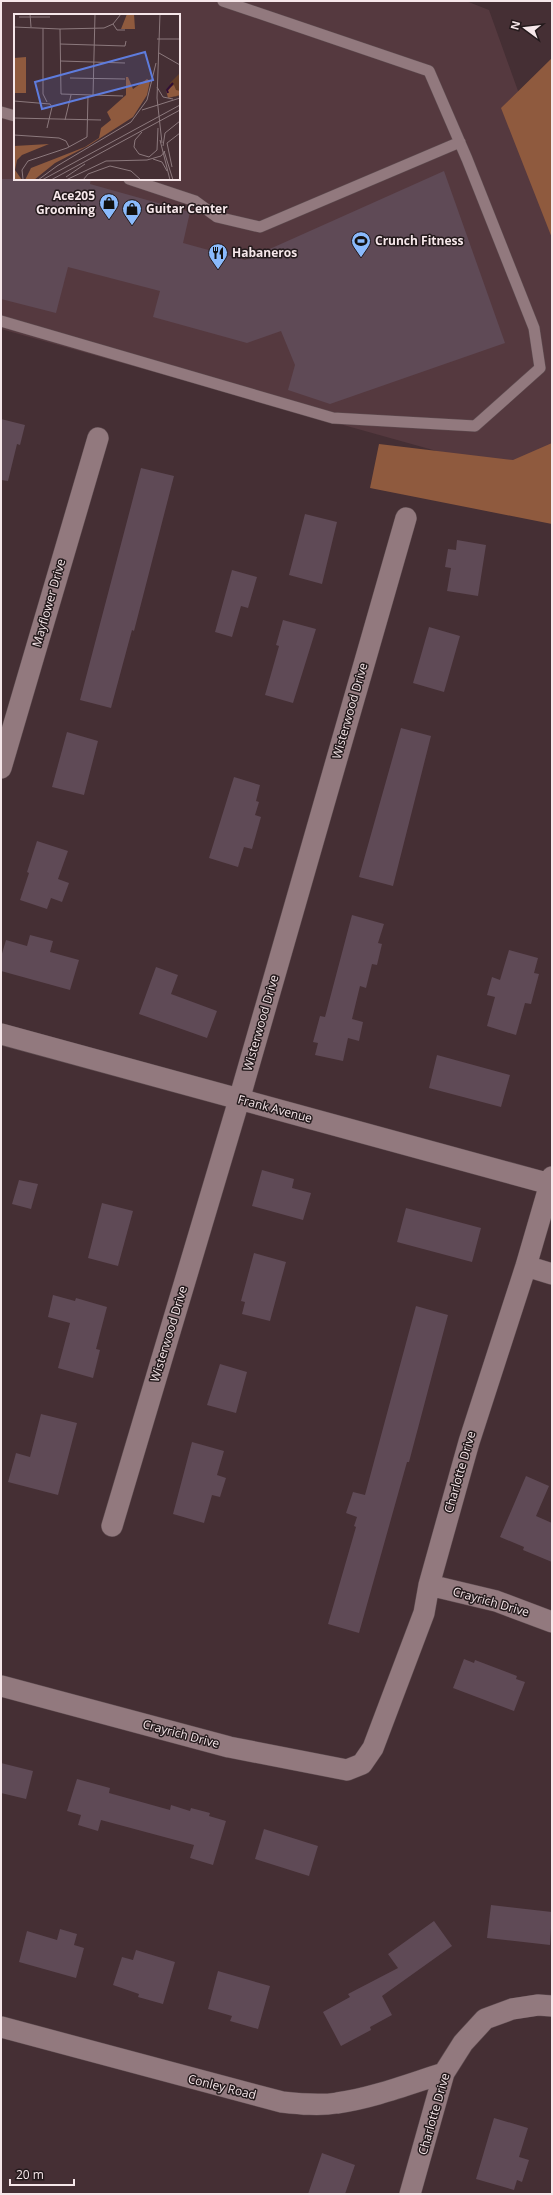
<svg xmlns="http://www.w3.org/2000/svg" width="553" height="2195" font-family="'Open Sans',sans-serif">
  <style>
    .built { fill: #55393f; fill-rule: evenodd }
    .forest { fill: #8f5a3e }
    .building { fill: #5f4a56 }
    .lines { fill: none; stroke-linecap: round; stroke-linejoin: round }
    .service-casing { stroke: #5f4d51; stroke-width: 12 }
    .minor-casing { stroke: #5f4d51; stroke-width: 22 }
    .service { stroke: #92797e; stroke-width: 11 }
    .minor { stroke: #92797e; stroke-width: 21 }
    .labels { text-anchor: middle; stroke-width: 3; stroke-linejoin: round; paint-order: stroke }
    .poi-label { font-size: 12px; font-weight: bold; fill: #f6e7ea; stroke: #241a1c; text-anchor: start }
    .street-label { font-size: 12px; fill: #f6e7ea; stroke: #241a1c }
    .inset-river { fill: none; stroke: #300e35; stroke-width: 2 }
    .inset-road { fill: none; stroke: #8c797d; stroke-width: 1 }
    .view { fill: #5e7cdd; fill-opacity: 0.15; stroke: #5e7cdd; stroke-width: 2 }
    .inset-edge { fill: none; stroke: #f6e7ea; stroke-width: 2 }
  </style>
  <rect width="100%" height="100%" fill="#452f34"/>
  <path class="built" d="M 1,1 L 466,1 L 489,10 L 552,186 L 552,456 L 515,473 L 1,329 ZM 15,15 L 179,15 L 179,179 L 15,179 Z"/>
  <path class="forest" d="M 552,58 L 552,238 L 501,108 Z
    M 552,443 L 552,524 L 370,488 L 379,444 L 513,460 Z"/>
  <path class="building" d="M 444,171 L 505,343 L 330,404 L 288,390 L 295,365 L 281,331 L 247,343 L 153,317 L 160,291 L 68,267 L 56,313 L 1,299 L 1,179 L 91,179 L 90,184 L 190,212 L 183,243 L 245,260 Z
    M 1,419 L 25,425 L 20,445 L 17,444 L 8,481 L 1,480 Z
    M 141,468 L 174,476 L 134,631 L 132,630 L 111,708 L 80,700 Z
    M 305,514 L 337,522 L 322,584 L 289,575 Z
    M 457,540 L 486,545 L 478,596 L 447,591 L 451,568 L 445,567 L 448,549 L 456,550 Z
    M 232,570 L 257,577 L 248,608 L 241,606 L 232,637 L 215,632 Z
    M 283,620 L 316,629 L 293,703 L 265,695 L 279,646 L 276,645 Z
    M 429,627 L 460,636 L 444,692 L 413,683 Z
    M 401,728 L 431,736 L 393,886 L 359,877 Z
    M 67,732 L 98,741 L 84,795 L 52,787 Z
    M 234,777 L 260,785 L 256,801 L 259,802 L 255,815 L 261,817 L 252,849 L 244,847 L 238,867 L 209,858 Z
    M 37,841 L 68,851 L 58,879 L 69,883 L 62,902 L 51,898 L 47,909 L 20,900 L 29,873 L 27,872 Z
    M 352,915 L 384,924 L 378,943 L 382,944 L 377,965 L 372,964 L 366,988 L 360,986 L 352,1019 L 363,1022 L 359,1041 L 348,1038 L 343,1061 L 315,1055 L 318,1043 L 313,1042 L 320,1016 L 325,1017 Z
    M 30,935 L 53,941 L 50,952 L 79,960 L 70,990 L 1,971 L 1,957 L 6,940 L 27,946 Z
    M 509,950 L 538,958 L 534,973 L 539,974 L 531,1004 L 525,1003 L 516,1035 L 487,1026 L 495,997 L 487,995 L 492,977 L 500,980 Z
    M 156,967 L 178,975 L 171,994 L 217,1011 L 207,1038 L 139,1014 Z
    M 437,1055 L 510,1075 L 501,1107 L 429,1088 Z
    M 262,1170 L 294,1179 L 292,1188 L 311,1193 L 303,1220 L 252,1206 Z
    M 19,1180 L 38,1184 L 31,1209 L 12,1204 Z
    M 102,1203 L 133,1211 L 118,1266 L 88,1258 Z
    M 406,1208 L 481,1228 L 472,1262 L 397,1242 Z
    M 254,1253 L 286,1262 L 270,1321 L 242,1314 L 245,1302 L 241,1301 Z
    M 53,1295 L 75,1301 L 76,1298 L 107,1307 L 96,1349 L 100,1350 L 93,1378 L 58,1368 L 70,1323 L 48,1317 Z
    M 416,1306 L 448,1315 L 409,1462 L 407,1462 L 359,1633 L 328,1624 L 356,1527 L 354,1526 L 357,1517 L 346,1513 L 353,1492 L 365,1495 Z
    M 220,1364 L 247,1372 L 236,1413 L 207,1405 Z
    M 41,1414 L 77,1423 L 58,1495 L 8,1482 L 16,1453 L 30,1457 Z
    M 192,1442 L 224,1451 L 217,1475 L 226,1478 L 220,1497 L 212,1495 L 204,1523 L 173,1514 Z
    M 526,1476 L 549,1486 L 536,1516 L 552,1523 L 552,1562 L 523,1550 L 524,1547 L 500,1537 Z
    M 464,1659 L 474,1663 L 475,1660 L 517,1676 L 516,1679 L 525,1682 L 514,1711 L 453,1688 Z
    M 1,1763 L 33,1771 L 26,1799 L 1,1793 Z
    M 77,1779 L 110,1788 L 109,1793 L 170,1810 L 171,1805 L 190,1811 L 191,1808 L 210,1813 L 209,1816 L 226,1821 L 213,1865 L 190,1858 L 194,1845 L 101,1820 L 98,1831 L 78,1825 L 81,1815 L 67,1811 Z
    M 264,1829 L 318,1846 L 309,1876 L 255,1859 Z
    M 491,1905 L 552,1912 L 550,1945 L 487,1938 Z
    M 434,1921 L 452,1946 L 382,1996 L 392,2015 L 370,2027 L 371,2030 L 341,2046 L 323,2012 L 350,1997 L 348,1994 L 398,1968 L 388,1954 Z
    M 60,1929 L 77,1934 L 74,1945 L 84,1948 L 76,1978 L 19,1962 L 27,1931 L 57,1940 Z
    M 136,1950 L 175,1962 L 163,2004 L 138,1997 L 139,1994 L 113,1985 L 122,1957 L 133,1960 Z
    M 218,1971 L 270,1986 L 258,2029 L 230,2021 L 232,2016 L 208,2009 Z
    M 494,2118 L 528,2128 L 519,2157 L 529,2160 L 522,2182 L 517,2180 L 514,2190 L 476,2179 Z
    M 322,2153 L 355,2165 L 345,2194 L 308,2194 Z"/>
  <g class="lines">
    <g class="service-casing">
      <path id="service" d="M 1,112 L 15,116
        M 129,179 L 195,201 L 217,217 L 260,227 L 460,142
        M 1,321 L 333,418 L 475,426 L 540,368 L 534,328 L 467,159 L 429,71 L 223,1"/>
    </g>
    <g class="minor-casing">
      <path id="minor" d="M 1,768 L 98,438
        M 1,1034 L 550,1184
        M 526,1266 L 552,1274
        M 112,1526 L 239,1100 L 406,518
        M 429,1585 L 496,1601 L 552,1622
        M 1,1686 L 229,1747 L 347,1770 L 362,1764 L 373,1748 L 424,1613 L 429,1585 L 469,1442 L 526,1266 L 552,1177
        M 1,2027 L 282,2102 C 300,2104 319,2106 337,2103 C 373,2098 409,2084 444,2073
        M 410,2194 L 444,2073 L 463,2043 L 485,2019 L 512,2009 L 538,2005 L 552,2006"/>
    </g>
    <use href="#service" class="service"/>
    <use href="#minor" class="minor"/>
  </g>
  <defs>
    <g id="shop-pin" transform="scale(1)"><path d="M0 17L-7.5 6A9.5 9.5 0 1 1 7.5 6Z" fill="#8abafc" stroke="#241a1c"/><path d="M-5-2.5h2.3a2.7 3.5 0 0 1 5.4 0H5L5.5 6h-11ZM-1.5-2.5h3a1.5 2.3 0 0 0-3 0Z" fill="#111"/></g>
    <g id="stadium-pin" transform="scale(1)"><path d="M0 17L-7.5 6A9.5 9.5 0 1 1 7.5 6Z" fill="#8abafc" stroke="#241a1c"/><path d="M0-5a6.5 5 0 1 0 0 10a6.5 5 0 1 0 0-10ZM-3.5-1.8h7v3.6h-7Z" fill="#111"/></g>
    <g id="restaurant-pin" transform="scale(1)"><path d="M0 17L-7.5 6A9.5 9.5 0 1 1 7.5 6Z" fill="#8abafc" stroke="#241a1c"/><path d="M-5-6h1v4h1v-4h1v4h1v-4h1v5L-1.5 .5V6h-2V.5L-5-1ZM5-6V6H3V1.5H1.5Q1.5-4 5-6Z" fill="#111"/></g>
  </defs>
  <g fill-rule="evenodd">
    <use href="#shop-pin" x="109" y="203"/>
    <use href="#shop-pin" x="132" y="209"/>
    <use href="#stadium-pin" x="361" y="241"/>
    <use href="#restaurant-pin" x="218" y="253"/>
  </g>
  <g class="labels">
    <g class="poi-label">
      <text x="95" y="200" text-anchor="end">Ace205<tspan x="95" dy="14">Grooming</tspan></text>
      <text x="146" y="213">Guitar Center</text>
      <text x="375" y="245">Crunch Fitness</text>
      <text x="232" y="257">Habaneros</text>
    </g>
    <g class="street-label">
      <text transform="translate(49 603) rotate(-74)" y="4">Mayflower Drive</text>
      <text transform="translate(350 711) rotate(-74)" y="4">Wisterwood Drive</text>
      <text transform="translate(261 1023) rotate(-74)" y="4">Wisterwood Drive</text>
      <text transform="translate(275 1109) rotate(15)" y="4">Frank Avenue</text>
      <text transform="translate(169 1334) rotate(-73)" y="4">Wisterwood Drive</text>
      <text transform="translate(460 1472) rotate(-74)" y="4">Charlotte Drive</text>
      <text transform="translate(491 1602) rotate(16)" y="4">Crayrich Drive</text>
      <text transform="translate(181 1734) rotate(15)" y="4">Crayrich Drive</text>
      <text transform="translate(222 2087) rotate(14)" y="4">Conley Road</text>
      <text transform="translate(434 2114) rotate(-74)" y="4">Charlotte Drive</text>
    </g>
  </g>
  <g transform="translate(14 14)">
    <rect width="166" height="166" fill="#452f34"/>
    <path d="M 166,59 L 166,81 L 161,83 L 156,69 Z" fill="#623c27"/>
    <path d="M 113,0 L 120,0 L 121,15 L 107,15 ZM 12,43 L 12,79 L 0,79 L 0,44 ZM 112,63 L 114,63 L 119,75 L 133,65 L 136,67 L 133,81 L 119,103 L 74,132 L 41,149 L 20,166 L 11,166 L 17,154 L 71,133 L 85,124 L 87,114 L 97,106 L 93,98 L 112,81 ZM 160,71 L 162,76 L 166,77 L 166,81 L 154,84 L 152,76 ZM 35,130 L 8,141 L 3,146 L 1,156 L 8,166 L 0,166 L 0,132 Z" fill="#8f5a3e"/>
    <path class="inset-river" d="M 154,79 L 153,76 L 159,69"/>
    <path class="inset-road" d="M 16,0 L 17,13M 146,0 L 143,84 L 148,129M 5,3 L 36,3M 99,10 L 103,16 L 111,16M 0,13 L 46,15 L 90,14 L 99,10 L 107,0M 29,14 L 29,80 L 33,88M 46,15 L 47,80 L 109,82M 143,25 L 166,25M 46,30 L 111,32 L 112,27M 145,39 L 166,51M 47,47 L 111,49M 56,64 L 111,65M 143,73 L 149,83 L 159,85M 79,82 L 81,0M 0,87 L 36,90 L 38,93 L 33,114M 128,96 L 166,84M 0,104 L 87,106M 51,106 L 57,81M 128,118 L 121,126 L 120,133 L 125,140 L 135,143 L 143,136 L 144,114M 0,121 L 45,124 L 52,127 L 55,133M 146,126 L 156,166M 149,132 L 151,119 L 166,107M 150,137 L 159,166M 139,145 L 148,148 L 153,157M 158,153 L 153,129 L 166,119M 52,163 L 71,150M 9,165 L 8,156 L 14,147 L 53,134 L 73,123 L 74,82M 24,166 L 43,152 L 117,108 L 133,86 L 142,49M 28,166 L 166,91M 37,166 L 166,96M 52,166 L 92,147 L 133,146 L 147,142 L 151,137M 69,166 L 74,160 L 96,152 L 117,157 L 127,166"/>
    <path class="view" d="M 131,38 L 139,66 L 28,95 L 21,68 Z"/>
    <rect width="166" height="166" class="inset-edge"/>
  </g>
  <rect width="553" height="2195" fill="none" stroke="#f6e7ea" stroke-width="4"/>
  <g transform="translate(525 28) rotate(285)" stroke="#241a1c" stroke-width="3" paint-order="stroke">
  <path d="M0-3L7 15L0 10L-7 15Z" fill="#f6e7ea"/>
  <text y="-6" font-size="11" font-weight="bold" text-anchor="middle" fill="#f6e7ea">N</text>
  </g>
  <path d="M10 2179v6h64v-6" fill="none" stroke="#f6e7ea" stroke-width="2"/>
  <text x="16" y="2179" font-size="12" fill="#f6e7ea" stroke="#241a1c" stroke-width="3" paint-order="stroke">20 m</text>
</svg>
